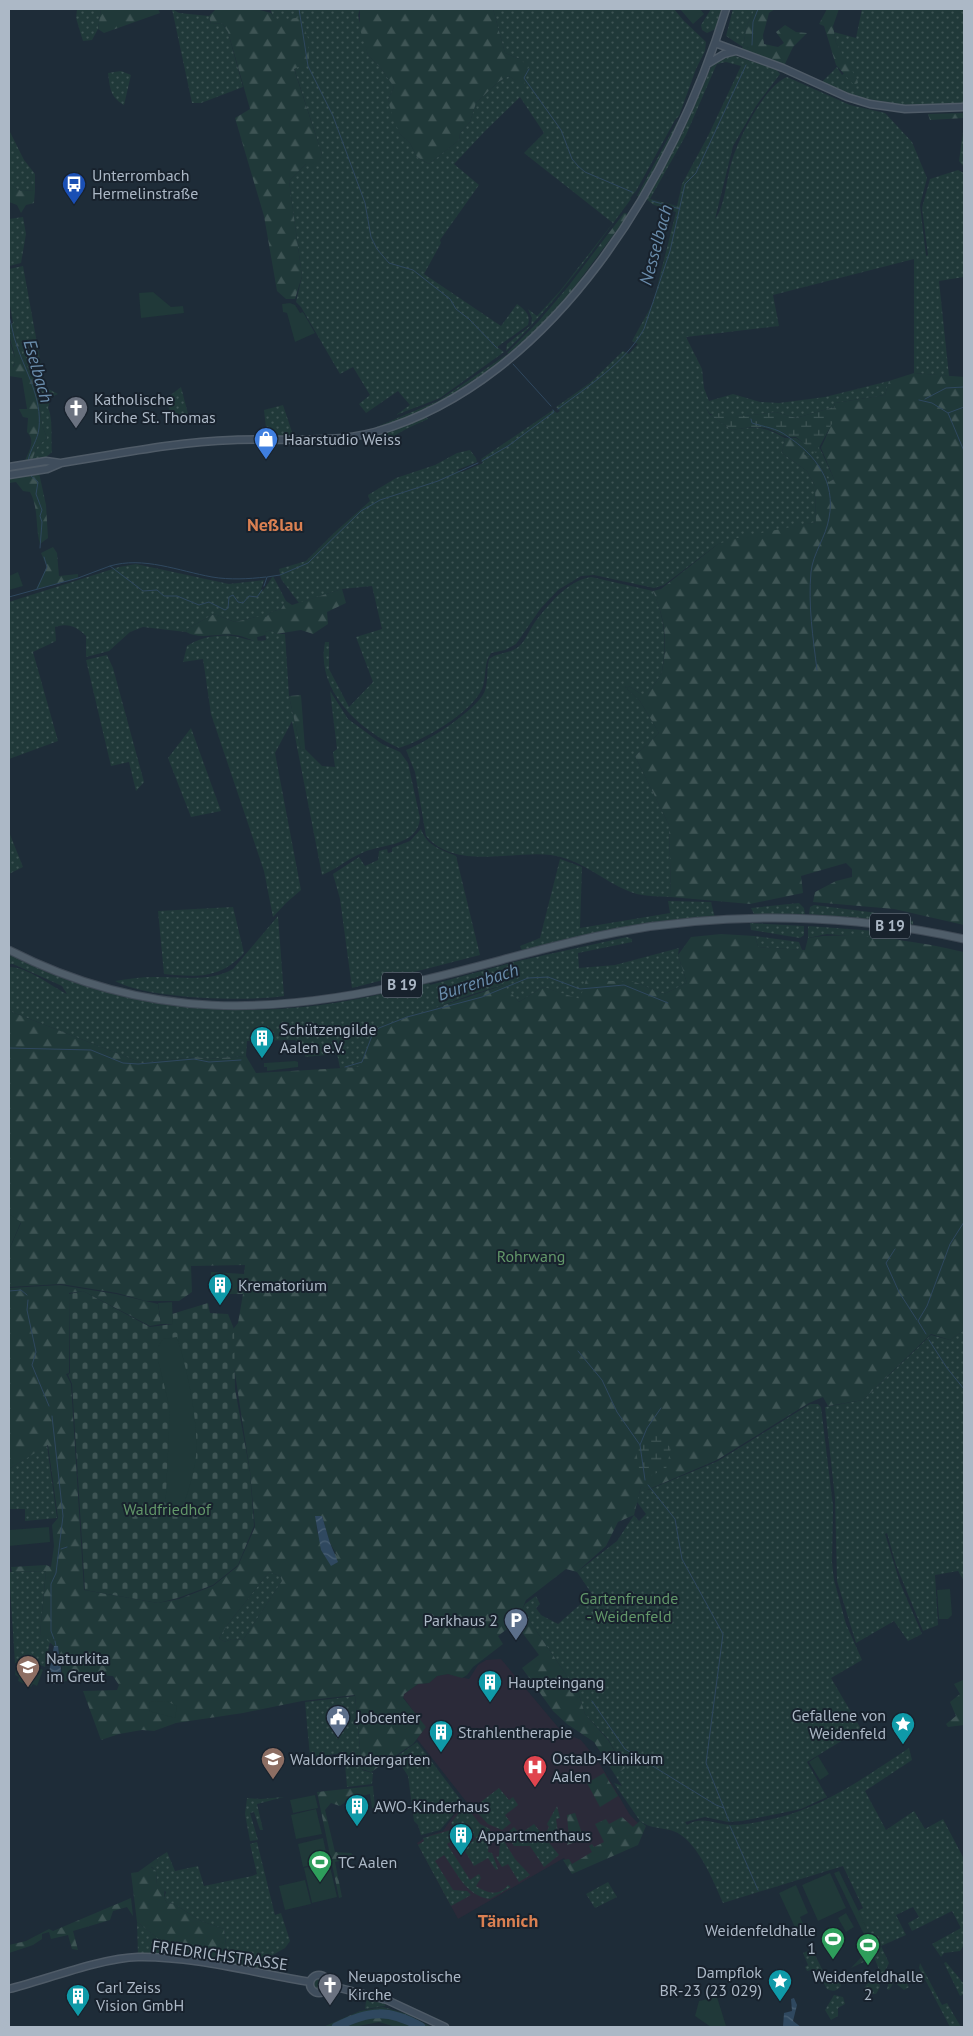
<svg xmlns="http://www.w3.org/2000/svg" width="973" height="2036" font-family="'PT Sans',sans-serif">
  <style>
    .medical { fill: #2b2a39 }
    .grass { fill: url(#grass-dots); fill-rule: evenodd }
    .forest { fill: url(#forest-firs); fill-rule: evenodd }
    .wetland { fill: url(#wetland-marsh) }
    .cemetery { fill: url(#cemetery-stones) }
    .park { fill: #203939 }
    .water { fill: url(#water-waves) }
    .lines { fill: none; stroke-linecap: round; stroke-linejoin: round }
    .stream { stroke: #2f485f; stroke-width: 1 }
    .river { stroke: #2f485f; stroke-width: 9 }
    .secondary-casing { stroke: #4f5b67; stroke-width: 9 }
    .primary-casing { stroke: #3e4955; stroke-width: 9 }
    .secondary { stroke: #3f4d5c; stroke-width: 6 }
    .primary { stroke: #4f5d69; stroke-width: 7 }
    .labels { text-anchor: middle; stroke-width: 4; stroke-linejoin: round; paint-order: stroke }
    .shield { fill: #18222d; stroke: #808b98; stroke-width: 1 }
    .shield-label { font-size: 15px; font-weight: bold; fill: #acb8c6 }
    .poi-label { font-size: 16px; fill: #acb8c6; stroke: #18222d; text-anchor: start }
    .park-label { font-size: 16px; fill: #629769; stroke: #18222d }
    .street-label { font-size: 16px; fill: #acb8c6; stroke: #18222d }
    .water-label { font-size: 18px; font-style: italic; fill: #6a8dac; stroke: #18222d }
    .neighbourhood-label { font-size: 18px; font-weight: bold; fill: #da8052; stroke: #18222d }
  </style>
  <defs>
    <pattern id="grass-dots" width="8" height="8" patternUnits="userSpaceOnUse" patternTransform="scale(1.25)"><rect width="8" height="8" fill="#203939"/><path d="M2 2h.1M6 6h.1" fill="none" stroke="#3e5454" stroke-width="1.8" stroke-linecap="round"/></pattern>
    <pattern id="forest-firs" width="22" height="20" patternUnits="userSpaceOnUse" patternTransform="scale(1.25)"><rect width="22" height="20" fill="#203939"/><path d="M5 1l3.5 6h-7zM16 11l3.5 6h-7z" fill="#3e5454"/></pattern>
    <pattern id="wetland-marsh" width="20" height="14" patternUnits="userSpaceOnUse" patternTransform="scale(1.25)"><rect width="20" height="14" fill="#203939"/><path d="M1 5h8M5 5V1M11 12h8M15 12V8" fill="none" stroke="#3e5454"/></pattern>
    <pattern id="cemetery-stones" width="16" height="16" patternUnits="userSpaceOnUse" patternTransform="scale(1.25)"><rect width="16" height="16" fill="#203939"/><path d="M2 7V4a2 2 0 0 1 4 0v3zM10 15v-3a2 2 0 0 1 4 0v3z" fill="#3e5454"/></pattern>
    <pattern id="water-waves" width="16" height="10" patternUnits="userSpaceOnUse" patternTransform="scale(1.25)"><rect width="16" height="10" fill="#2f485f"/><path d="M0 5q4-4 8 0t8 0" fill="none" stroke="#4a6074"/></pattern>
  </defs>
  <rect width="100%" height="100%" fill="#1e2c38"/>
  <path class="medical" d="M 501,1659 L 562,1732 L 581,1740 L 598,1761 L 630,1815 L 641,1826 L 572,1873 L 564,1858 L 458,1919 L 417,1843 L 428,1836 L 443,1831 L 454,1815 L 468,1804 L 417,1739 L 425,1727 L 403,1697 L 404,1694 L 418,1684 L 429,1683 L 437,1676 L 448,1674 L 469,1679 L 478,1665 L 486,1660 Z"/>
  <path class="grass" d="M 77,9 L 101,9 L 98,29 L 92,40 L 83,41 L 76,18 Z
    M 172,9 L 179,13 L 209,16 L 211,24 L 222,23 L 228,32 L 243,87 L 201,103 L 192,103 Z
    M 270,9 L 360,9 L 358,15 L 368,55 L 380,67 L 394,87 L 388,100 L 400,134 L 410,143 L 417,157 L 429,164 L 459,140 L 460,133 L 470,122 L 476,103 L 498,82 L 509,76 L 524,86 L 526,73 L 520,59 L 505,53 L 493,9 L 674,9 L 683,20 L 706,42 L 705,51 L 696,69 L 679,116 L 675,120 L 636,191 L 630,198 L 631,199 C 592,252 554,305 506,351 L 507,344 L 531,325 L 532,318 L 528,309 L 537,316 L 560,291 L 613,223 L 524,153 L 544,133 L 520,97 L 485,131 L 454,164 L 479,185 L 440,240 L 441,243 L 424,274 L 501,326 L 517,304 C 525,310 531,315 528,325 L 497,347 L 504,352 L 440,398 L 396,415 L 410,405 L 398,391 L 366,413 L 359,404 L 370,395 L 353,367 L 340,374 L 301,307 L 296,302 L 302,276 L 289,181 L 306,164 L 317,164 L 322,154 L 294,68 Z
    M 711,9 L 722,9 L 716,29 L 707,33 L 702,30 L 701,25 Z
    M 733,9 L 755,9 L 747,25 L 743,47 L 726,36 Z
    M 862,9 L 964,9 L 964,104 L 892,105 L 892,103 L 853,97 L 821,83 L 837,67 L 842,75 L 850,69 L 836,43 L 834,32 L 856,38 Z
    M 732,55 L 776,69 L 780,74 L 756,106 L 733,146 L 715,219 C 725,207 726,180 731,164 C 737,141 764,86 787,77 L 850,105 L 885,113 L 912,142 L 927,178 L 920,205 L 926,256 L 928,255 L 922,208 L 930,179 L 958,170 L 964,173 L 964,277 L 939,281 L 949,376 L 914,373 L 914,259 L 773,295 L 779,326 L 686,337 L 702,369 L 704,388 L 709,401 L 733,394 L 760,402 L 779,403 L 825,397 L 889,381 L 885,395 L 835,403 L 834,407 L 796,418 L 776,412 L 745,416 L 710,414 L 704,405 L 710,415 L 732,430 C 755,426 764,426 785,438 L 782,453 L 807,471 L 815,486 L 816,522 L 718,544 L 664,585 L 654,588 L 594,575 L 581,576 L 558,590 L 541,608 L 516,644 L 505,650 L 491,653 C 483,664 487,676 482,689 C 471,713 424,740 399,748 C 360,731 315,690 325,642 L 329,642 L 329,669 L 349,707 L 373,682 L 356,637 L 382,629 L 372,586 L 342,589 L 299,603 L 281,579 L 279,569 L 306,561 L 335,532 L 370,501 L 368,495 L 396,478 L 435,465 L 457,453 L 470,450 L 476,458 L 477,462 L 457,470 L 462,472 L 483,463 L 481,459 L 553,410 L 557,413 L 560,411 L 556,407 L 591,382 L 623,351 L 629,354 L 638,344 L 632,341 L 653,303 L 676,212 L 654,205 L 646,199 L 682,134 L 712,65 L 724,57 ZM 726,62 L 741,66 L 708,136 L 682,184 L 677,206 L 650,199 L 686,135 L 715,68 L 717,64 Z
    M 121,71 L 131,75 L 124,105 C 110,97 110,88 108,73 Z
    M 682,118 L 640,196 L 637,196 L 677,122 Z
    M 9,130 L 24,160 L 35,174 L 35,190 L 21,191 L 9,184 Z
    M 963,132 L 964,132 L 964,167 L 959,161 Z
    M 23,217 L 26,234 L 21,263 L 9,266 L 9,219 Z
    M 23,266 L 45,387 L 58,394 L 51,397 L 48,408 C 53,417 51,440 52,452 C 46,458 41,460 32,460 L 37,447 L 47,438 L 42,425 L 37,391 L 12,329 L 9,332 L 9,325 L 13,323 L 9,300 L 9,269 Z
    M 567,288 L 570,293 L 538,328 L 509,354 L 507,353 L 538,322 Z
    M 9,339 L 16,361 L 11,370 L 9,369 Z
    M 506,355 L 506,358 C 465,391 425,414 374,428 L 438,401 Z
    M 181,387 L 188,414 L 171,419 L 167,398 Z
    M 283,405 L 293,435 L 267,437 L 264,410 Z
    M 426,417 L 428,419 L 408,428 L 385,441 L 380,448 L 382,433 Z
    M 818,444 L 834,479 L 829,482 L 822,467 L 804,454 L 810,447 Z
    M 136,564 L 229,584 L 264,580 L 261,589 L 263,591 L 273,576 L 286,601 L 281,609 L 271,612 L 266,617 L 256,617 L 235,622 L 214,614 L 187,629 L 186,632 L 143,627 L 130,632 L 109,651 L 86,657 L 86,636 C 76,626 68,623 55,627 L 56,641 L 33,652 L 58,741 L 9,759 L 9,602 L 119,567 Z
    M 591,577 L 653,591 C 665,618 667,643 662,671 C 660,678 652,687 648,694 L 641,694 L 629,686 L 625,687 L 640,701 L 659,733 L 635,756 L 669,825 L 671,897 C 656,896 640,897 626,890 C 599,878 580,859 551,855 C 513,850 456,871 426,836 L 415,772 L 406,750 C 425,743 475,711 484,693 C 489,682 486,670 489,659 C 498,652 509,654 518,647 C 526,641 529,630 535,622 C 549,604 567,581 591,577 Z
    M 271,630 L 276,634 L 285,634 L 289,696 L 301,750 L 305,749 L 322,766 L 335,767 L 333,752 L 337,749 L 330,691 L 348,719 L 382,744 L 400,752 L 408,763 L 420,818 C 418,846 383,844 364,852 C 349,858 337,869 322,875 L 292,721 L 275,753 L 301,890 L 286,903 L 273,917 L 264,871 L 211,714 L 203,659 L 183,662 L 187,646 C 200,637 222,633 238,637 C 248,640 256,642 266,640 L 265,632 Z
    M 107,655 L 113,668 L 144,782 L 136,791 L 129,762 L 111,766 L 86,660 Z
    M 191,728 L 221,811 L 191,817 L 168,758 Z
    M 421,829 C 427,846 440,849 456,856 L 480,955 L 352,988 L 340,899 L 333,874 L 359,857 L 365,866 L 378,860 L 379,851 L 387,849 L 388,853 L 392,852 L 392,848 L 410,841 Z
    M 9,832 L 23,867 L 9,874 Z
    M 560,859 L 582,867 L 580,928 L 670,913 L 668,901 L 711,902 L 715,918 L 635,925 L 522,951 L 520,946 L 540,938 Z
    M 799,903 L 804,908 L 805,915 L 754,914 L 751,908 Z
    M 814,905 L 893,915 L 913,921 L 913,925 L 809,914 L 810,907 Z
    M 233,907 L 244,953 C 220,979 198,977 164,974 L 158,911 Z
    M 278,916 L 284,996 C 247,1002 147,999 115,981 C 128,979 141,977 154,977 C 181,976 208,983 233,969 Z
    M 750,923 L 804,926 L 804,935 L 800,938 L 751,930 Z
    M 808,926 L 903,933 L 905,938 L 894,940 L 827,934 L 808,938 Z
    M 755,936 L 799,942 L 802,950 L 758,947 Z
    M 627,937 L 632,939 L 632,942 L 578,953 L 579,968 L 615,965 L 679,948 L 678,955 L 687,983 L 664,994 L 635,982 L 580,1000 L 543,987 L 519,1002 L 503,985 L 470,995 L 435,1008 L 360,1067 L 340,1068 L 337,1054 L 305,1057 L 305,1049 L 295,1040 L 247,1041 L 246,1056 L 209,1059 L 195,1057 L 142,1063 L 12,1012 L 9,1006 L 9,967 C 28,967 51,986 67,994 L 62,986 L 13,964 L 9,964 L 9,954 C 99,1002 202,1017 303,1007 C 345,1003 387,993 429,983 L 430,985 L 518,961 Z
    M 964,1330 L 964,1581 L 958,1571 L 935,1575 L 938,1625 L 923,1631 L 896,1565 L 887,1533 L 885,1534 L 900,1583 L 922,1634 L 908,1641 L 894,1621 L 856,1643 L 837,1581 L 835,1498 L 825,1407 L 863,1400 L 931,1335 L 950,1340 Z
    M 810,1404 L 818,1404 L 821,1407 L 833,1506 L 832,1562 L 834,1580 L 846,1624 L 862,1660 L 831,1678 L 861,1729 L 807,1762 L 827,1797 L 801,1809 L 742,1821 L 728,1822 L 705,1817 L 685,1822 L 687,1825 C 703,1815 716,1825 732,1825 C 742,1825 753,1823 763,1821 C 819,1811 862,1779 909,1748 L 912,1760 L 865,1791 L 886,1830 L 914,1811 L 925,1829 L 943,1819 L 964,1859 L 964,1945 L 960,1951 L 944,1953 L 941,1957 L 932,1944 L 961,1928 L 952,1911 L 912,1931 L 908,1923 L 919,1917 L 913,1907 L 896,1915 L 906,1935 L 881,1946 L 889,1963 L 882,1977 L 874,1957 L 851,1968 L 874,1944 L 858,1911 L 863,1908 L 843,1866 L 723,1903 C 714,1882 696,1838 673,1831 C 662,1827 650,1829 640,1821 L 614,1783 L 622,1786 L 615,1775 L 625,1768 L 608,1739 L 585,1714 L 578,1692 L 522,1610 L 525,1604 L 536,1596 L 540,1604 L 536,1608 L 541,1615 L 558,1624 L 592,1594 L 577,1572 L 617,1541 L 634,1515 L 639,1521 L 646,1514 L 637,1502 L 641,1486 L 648,1490 L 718,1461 Z
    M 47,1445 L 57,1518 L 25,1521 L 25,1509 L 9,1509 L 9,1469 Z
    M 46,1571 L 40,1634 L 50,1641 L 45,1667 L 36,1663 L 15,1663 L 9,1572 Z
    M 269,1572 L 280,1576 L 282,1581 L 243,1640 L 232,1639 L 224,1642 L 219,1638 L 228,1624 Z
    M 355,1696 L 362,1770 L 373,1773 L 372,1784 L 347,1787 L 344,1753 L 310,1757 L 305,1702 Z
    M 417,1742 L 463,1803 L 440,1830 L 421,1835 L 418,1825 L 414,1821 L 408,1776 L 396,1757 Z
    M 499,1788 L 509,1800 L 513,1797 L 518,1805 L 505,1815 L 511,1823 L 502,1830 L 488,1824 L 473,1808 Z
    M 284,1797 L 257,1804 L 263,1830 L 260,1830 L 254,1812 L 250,1813 L 258,1840 L 250,1841 L 245,1814 L 247,1798 L 261,1799 Z
    M 557,1806 L 560,1818 L 556,1819 L 558,1833 L 561,1833 L 555,1842 L 546,1832 L 549,1827 L 547,1824 Z
    M 462,1809 L 468,1809 L 480,1824 L 490,1829 L 488,1852 L 492,1853 L 498,1869 L 496,1870 L 488,1858 L 474,1866 L 463,1848 L 476,1839 L 473,1834 L 462,1841 L 451,1823 Z
    M 534,1824 L 559,1855 L 544,1867 L 530,1846 L 514,1846 L 506,1834 L 514,1827 L 520,1834 Z
    M 451,1830 L 456,1838 L 447,1844 L 470,1880 L 479,1874 L 481,1878 L 476,1886 C 487,1893 498,1897 508,1885 L 511,1887 L 490,1899 C 466,1896 457,1873 444,1855 L 435,1861 L 453,1890 L 467,1891 L 471,1895 L 451,1906 L 418,1845 L 424,1841 L 423,1838 Z
    M 499,1833 L 515,1859 L 530,1875 L 519,1882 L 508,1864 L 502,1867 L 496,1857 L 499,1856 L 500,1837 L 497,1834 Z
    M 257,1842 L 275,1915 L 281,1913 L 290,1941 L 285,1948 L 271,1956 L 275,1971 L 254,1967 L 251,1956 L 227,1954 L 224,1929 L 201,1921 L 174,1904 L 167,1903 L 164,1898 L 166,1892 L 157,1885 L 156,1871 L 151,1866 L 158,1861 L 156,1859 L 167,1852 L 175,1871 L 198,1866 L 204,1886 L 252,1876 L 257,1874 L 250,1844 Z
    M 608,1882 L 617,1897 L 595,1908 L 586,1894 Z
    M 137,1922 L 160,1940 L 167,1953 L 138,1954 Z
    M 812,1949 L 828,1981 L 839,1975 L 841,1986 C 837,1991 833,1992 827,1989 L 817,1971 L 815,1969 L 807,1971 L 805,1967 L 808,1965 L 803,1953 Z
    M 946,1962 L 964,1984 L 964,1994 L 960,1996 L 944,1963 Z
    M 920,1963 L 942,2005 L 947,2003 L 961,2027 L 950,2027 L 919,1968 Z
    M 896,1976 L 905,1979 L 909,1987 L 904,1990 L 894,1982 L 889,1990 L 887,1989 L 890,1977 Z
    M312 1984a7 7 0 1 1 14 0a7 7 0 1 1-14 0Z
    M 873,1981 L 879,1982 L 880,1987 L 876,1994 L 866,1994 L 864,1988 L 867,1984 Z
    M 367,1995 L 386,2002 L 385,2006 L 365,2009 Z
    M 834,1995 L 843,1997 L 845,2004 L 838,2008 L 838,2016 L 831,2020 L 825,2010 Z"/>
  <path class="forest" d="M 101,9 L 158,9 L 160,13 L 104,33 L 98,29 Z
    M 216,9 L 256,9 L 271,13 L 276,22 L 300,17 L 308,38 L 309,62 L 294,69 L 322,154 L 317,165 L 306,164 L 289,181 L 302,276 L 295,299 L 286,299 L 277,291 L 264,216 L 235,118 L 250,109 L 228,32 L 222,23 L 211,24 L 209,16 Z
    M 360,9 L 493,9 L 505,53 L 520,59 L 528,66 L 524,87 L 509,76 L 498,82 L 476,103 L 470,122 L 460,133 L 459,140 L 429,164 L 417,157 L 410,143 L 400,134 L 393,118 L 388,100 L 394,87 L 380,67 L 368,55 L 360,29 Z
    M 680,9 L 700,9 L 704,14 L 693,24 Z
    M 755,9 L 775,9 L 769,13 L 763,35 L 764,44 L 778,47 L 784,43 L 776,32 L 785,25 L 796,32 L 807,33 L 793,47 L 783,68 L 738,51 L 743,47 L 747,25 Z
    M 827,9 L 839,9 L 833,26 L 836,43 L 857,79 L 858,83 L 854,85 L 836,65 L 824,26 L 819,24 Z
    M 964,113 L 964,118 L 930,120 L 928,114 Z
    M 9,184 L 21,191 L 35,190 L 34,203 L 26,205 L 21,213 L 17,205 L 9,202 Z
    M 624,213 L 629,214 L 570,293 L 567,288 Z
    M 12,329 L 37,391 L 42,425 L 47,438 L 37,447 L 32,460 L 25,461 C 29,450 36,441 27,432 L 28,418 L 23,417 L 19,409 L 27,409 L 22,378 L 9,376 L 9,369 L 14,366 C 18,355 9,343 9,332 Z
    M 914,373 L 964,377 L 964,925 L 894,909 L 813,902 L 815,892 L 836,881 L 852,877 L 852,869 L 846,863 L 801,876 L 803,893 L 750,904 L 671,897 L 669,825 L 635,756 L 659,733 L 640,701 L 625,687 L 629,686 L 641,694 L 648,694 C 652,687 660,678 662,671 C 668,642 665,619 653,591 L 661,589 L 718,544 L 741,537 L 816,522 L 815,486 L 807,471 L 782,453 L 785,438 L 796,438 L 810,447 L 804,454 L 822,467 L 829,482 L 834,479 L 821,448 L 829,430 L 835,403 L 885,395 L 889,381 Z
    M 39,473 L 46,505 L 48,538 L 40,544 C 35,526 39,509 30,492 L 23,491 L 16,482 L 9,483 L 9,478 Z
    M 53,547 L 57,553 L 59,576 L 78,574 L 78,578 L 36,589 L 47,567 L 41,553 Z
    M 342,589 L 346,603 L 327,612 L 328,624 L 313,634 L 301,630 L 276,634 L 271,630 L 265,632 L 266,635 L 257,637 L 258,642 C 250,640 242,635 234,635 C 218,633 200,640 186,632 L 187,629 L 214,614 L 235,622 L 256,617 L 266,617 L 271,612 L 281,609 L 286,601 L 292,605 Z
    M 301,695 L 305,749 L 301,750 L 289,696 Z
    M 721,934 L 755,936 L 758,947 L 805,950 L 808,938 C 848,930 924,942 964,952 L 964,1330 L 950,1340 L 931,1334 L 863,1400 L 828,1406 L 823,1397 L 809,1403 L 717,1460 L 647,1490 L 641,1486 L 634,1515 L 618,1522 L 606,1546 L 577,1572 L 566,1569 L 526,1600 L 522,1610 L 578,1692 L 585,1714 L 608,1740 L 625,1768 L 615,1775 L 594,1742 L 567,1724 L 553,1711 L 522,1668 L 539,1655 L 515,1623 L 498,1636 L 503,1644 L 473,1667 L 467,1675 L 462,1678 L 448,1674 L 437,1676 L 429,1683 L 418,1684 L 404,1694 L 403,1698 L 426,1727 L 413,1744 L 371,1772 L 362,1769 L 355,1695 L 302,1701 L 243,1713 L 176,1723 L 154,1731 L 142,1730 L 119,1734 L 101,1740 L 83,1691 L 117,1690 L 119,1685 L 113,1676 L 98,1675 L 61,1682 L 62,1669 L 58,1646 L 54,1646 L 40,1634 L 46,1571 L 12,1572 L 11,1567 L 46,1565 L 51,1567 L 54,1546 L 52,1525 L 58,1518 L 48,1445 L 9,1469 L 9,1288 L 60,1285 L 116,1294 L 158,1304 L 161,1324 L 150,1326 L 83,1291 L 69,1293 L 69,1373 L 66,1374 L 71,1384 L 84,1590 L 158,1603 L 179,1599 L 213,1586 L 238,1566 L 255,1527 L 250,1472 L 234,1367 L 234,1328 L 238,1323 L 243,1294 L 223,1294 L 221,1289 L 211,1290 L 211,1272 L 244,1274 L 245,1265 L 191,1266 L 192,1292 L 179,1301 L 146,1301 L 117,1293 L 61,1284 L 9,1287 L 9,1250 L 21,1223 L 9,1214 L 9,1006 L 12,1012 L 142,1063 L 195,1057 L 209,1059 L 246,1056 L 256,1073 L 360,1067 L 376,1028 L 504,985 L 519,1002 L 543,987 L 580,999 L 586,980 L 635,982 L 664,994 L 687,983 L 678,955 L 691,937 ZM 316,1516 L 322,1516 L 330,1543 L 338,1557 L 317,1532 ZM 269,1572 L 280,1576 L 282,1581 L 243,1640 L 232,1639 L 224,1642 L 219,1638 L 228,1624 Z
    M 963,1680 L 964,1725 L 948,1727 L 946,1724 L 956,1716 L 950,1702 L 960,1694 L 954,1684 Z
    M 604,1773 L 618,1796 L 600,1807 L 587,1783 Z
    M 373,1786 L 375,1808 L 372,1808 L 370,1794 L 361,1796 L 363,1809 L 348,1800 L 340,1806 L 331,1803 L 325,1810 L 335,1852 L 351,1853 L 355,1857 L 335,1862 L 342,1897 L 339,1898 L 317,1792 Z
    M 575,1813 L 584,1839 L 567,1845 L 569,1838 L 567,1815 Z
    M 622,1817 L 633,1827 L 640,1821 L 646,1826 L 638,1845 L 572,1874 L 563,1860 L 569,1859 L 572,1864 L 592,1852 L 589,1846 L 592,1844 L 594,1847 L 604,1842 L 595,1824 L 606,1819 L 609,1824 Z
    M 156,1859 L 158,1861 L 151,1867 L 156,1871 L 157,1885 L 165,1886 L 164,1898 L 167,1903 L 174,1904 L 201,1921 L 224,1929 L 227,1954 L 251,1956 L 254,1967 L 167,1953 L 160,1940 L 137,1922 L 131,1873 L 138,1872 Z
    M 131,1898 L 133,1916 L 127,1907 L 113,1911 L 110,1920 L 73,1931 L 78,1950 L 72,1949 L 68,1935 L 51,1939 L 49,1932 L 42,1934 L 42,1939 L 33,1945 L 9,1953 L 9,1945 L 26,1941 L 49,1929 L 53,1931 Z
    M 383,2007 L 407,2014 L 431,2027 L 396,2027 L 379,2022 L 353,2027 L 323,2027 L 360,2011 Z"/>
  <path class="wetland" d="M 834,407 L 839,411 L 816,453 L 796,437 C 782,438 781,433 769,429 C 757,425 745,428 732,430 L 710,415 L 717,413 L 745,416 L 776,412 L 796,418 Z
    M 655,1433 L 671,1448 L 666,1469 L 645,1478 L 640,1475 L 636,1451 Z"/>
  <path class="cemetery" d="M 83,1291 L 150,1327 L 173,1324 L 172,1314 L 208,1303 L 210,1313 L 228,1314 L 234,1329 L 235,1389 L 250,1472 L 254,1526 L 238,1565 L 213,1585 L 178,1598 L 158,1603 L 85,1590 L 72,1384 L 68,1375 L 70,1373 L 69,1294 Z"/>
  <path class="park" d="M 153,292 L 171,307 L 183,306 L 184,313 L 141,318 L 139,293 Z
    M 290,303 L 295,305 L 300,313 L 303,312 L 315,333 L 295,342 L 287,313 L 283,312 L 282,304 Z
    M 18,572 L 23,586 L 9,590 L 9,576 Z
    M 295,1061 L 298,1062 L 298,1067 L 267,1071 L 267,1067 L 264,1067 L 264,1063 Z
    M 9,1214 L 21,1222 L 9,1250 Z
    M 172,1302 L 173,1324 L 161,1324 L 158,1303 Z
    M 177,1337 C 187,1368 199,1424 196,1456 C 194,1475 186,1498 180,1516 L 165,1516 L 170,1409 L 158,1360 L 158,1347 L 163,1339 Z
    M 49,1527 L 50,1542 L 9,1546 L 9,1530 Z
    M 950,1589 L 952,1615 L 948,1619 L 939,1619 L 937,1590 Z
    M 35,1666 L 43,1670 L 37,1686 L 33,1684 L 31,1687 L 18,1681 L 19,1677 L 15,1675 L 16,1667 Z
    M 166,1701 L 177,1706 L 175,1718 L 149,1711 L 150,1702 Z
    M 818,1756 L 829,1774 L 820,1780 L 809,1762 Z
    M 315,1795 L 318,1808 L 293,1813 L 290,1800 Z
    M 316,1809 L 322,1834 L 296,1839 L 291,1815 Z
    M 323,1838 L 328,1861 L 303,1867 L 298,1844 Z
    M 329,1862 L 337,1897 L 312,1903 L 304,1868 Z
    M 839,1871 L 875,1945 L 870,1947 L 834,1873 Z
    M 830,1873 L 846,1908 L 818,1921 L 802,1885 Z
    M 305,1880 L 311,1904 L 285,1910 L 279,1886 Z
    M 796,1885 L 808,1913 L 800,1917 L 807,1932 L 799,1936 L 779,1893 Z
    M 846,1913 L 854,1927 L 846,1932 L 838,1918 Z
    M 717,1997 L 726,2026 L 725,2027 L 711,2027 L 695,2016 L 699,2001 Z"/>
  <path class="water" d="M 315,1516 L 322,1516 L 330,1543 L 338,1562 L 331,1566 L 321,1550 Z
    M 54,1646 L 58,1646 L 61,1670 L 60,1682 L 53,1684 L 47,1683 Z
    M 794,1998 L 797,2005 L 793,2021 L 801,2027 L 783,2027 L 784,2013 L 792,2011 L 791,1999 Z"/>
  <g class="lines">
    <path class="stream" d="M 299,9 L 308,66 L 333,116 L 365,203 L 371,237 L 377,249 L 389,263 L 413,270 L 450,299 L 456,309 L 469,319 L 497,348
      M 752,45 L 753,22 L 758,9
      M 529,69 L 524,78 L 561,130 L 572,159 L 578,166 L 585,172 L 632,192
      M 652,201 L 680,209
      M 9,316 C 12,326 13,336 17,346 C 26,373 42,398 39,428 C 38,440 30,449 28,461
      M 513,364 L 551,406
      M 925,399 L 946,388 L 964,387
      M 919,400 L 932,403 L 948,413 L 964,407
      M 558,409 C 588,386 625,363 644,329 L 670,251 L 685,184 L 696,173 L 746,65
      M 948,413 L 964,451
      M 751,419 L 752,423 C 764,427 777,428 787,436 C 816,455 836,482 829,518 C 826,537 813,553 811,572 C 808,605 813,638 817,670
      M 482,461 L 508,446 L 554,412 L 553,410
      M 30,475 L 38,482 L 36,494 L 42,510 L 40,516 L 42,522 L 40,548
      M 110,566 C 143,556 179,571 212,577 C 230,580 248,579 266,577
      M 264,586 L 267,577 L 280,575 L 308,563 L 361,511 L 380,500 L 438,481 L 478,463
      M 37,589 L 47,567 L 44,557
      M 9,597 L 78,578 L 110,566 L 143,591 L 157,590 L 164,596 L 177,596 L 199,605 L 209,602 L 225,610 L 228,608 L 229,597 L 233,595 L 238,602 L 243,603 L 249,596 L 257,597 L 262,590
      M 9,1048 L 91,1050 L 123,1063 L 138,1064 L 194,1059 L 209,1062 L 241,1060
      M 345,1067 L 362,1062 L 373,1033 L 379,1028 L 407,1017 L 482,997 L 528,978 L 548,977 L 580,989 L 624,985 L 668,1003
      M 895,1249 L 886,1263 L 899,1292 L 917,1320
      M 9,1291 L 21,1290 L 27,1295
      M 28,1300 L 27,1310 L 36,1352 L 32,1365 L 49,1406
      M 926,1334 L 918,1321 L 927,1306 L 950,1244 L 964,1222
      M 929,1340 L 947,1368 L 964,1389
      M 578,1351 L 602,1380 L 617,1412 L 640,1445 L 645,1480
      M 52,1416 L 63,1516 L 56,1573 L 51,1584 L 51,1631 L 54,1639
      M 640,1445 L 647,1428 L 661,1408
      M 648,1485 L 675,1519 L 682,1559 L 723,1634 L 706,1763 L 729,1821
      M 61,1549 L 67,1547
      M 55,1641 L 56,1646
      M 592,1701 L 625,1749 L 716,1805 L 724,1808
      M 730,1826 L 758,1890"/>
    <path class="river" d="M 336,2027 C 369,2010 389,2009 421,2027"/>
    <g class="secondary-casing">
      <path id="secondary" d="M 715,43 L 783,68 L 847,97 L 870,104 L 905,109 L 964,107
        M 709,63 L 724,54 L 736,51
        M 9,467 L 46,461 L 60,463
        M 9,475 L 47,469 L 61,463 C 118,454 175,442 233,440 C 278,438 331,444 375,432 C 554,381 675,176 726,9
        M310 1984a9 9 0 1 1 18 0a9 9 0 1 1-18 0Z
        M 328,1985 L 387,2000 L 445,2027
        M 9,1989 C 45,1980 101,1958 138,1957 C 193,1956 255,1973 310,1982"/>
    </g>
    <g class="primary-casing">
      <path id="primary" d="M 9,950 C 148,1021 275,1016 423,980 C 488,965 553,944 618,932 C 732,911 852,914 964,939"/>
    </g>
    <use href="#secondary" class="secondary"/>
    <use href="#primary" class="primary"/>
  </g>
  <defs>
    <g id="bus-pin" transform="scale(1.25)"><path d="M0 17L-7.5 6A9.5 9.5 0 1 1 7.5 6Z" fill="#1a4fb4" stroke="#18222d"/><path d="M-5-6H5V4H4V6H2V4H-2V6H-4V4H-5ZM-3.5-4V0h7V-4ZM-3.5 1.2v1.5H-2V1.2ZM2 1.2v1.5H3.5V1.2Z" fill="#fff"/></g>
    <g id="church-pin" transform="scale(1.25)"><path d="M0 17L-7.5 6A9.5 9.5 0 1 1 7.5 6Z" fill="#6b7280" stroke="#18222d"/><path d="M-1.2-6h2.4v3.5h3.3v2.4h-3.3V6h-2.4V-.1h-3.3v-2.4h3.3Z" fill="#fff"/></g>
    <g id="shop-pin" transform="scale(1.25)"><path d="M0 17L-7.5 6A9.5 9.5 0 1 1 7.5 6Z" fill="#3f7fe0" stroke="#18222d"/><path d="M-5-2.5h2.3a2.7 3.5 0 0 1 5.4 0H5L5.5 6h-11ZM-1.5-2.5h3a1.5 2.3 0 0 0-3 0Z" fill="#fff"/></g>
    <g id="building-pin" transform="scale(1.25)"><path d="M0 17L-7.5 6A9.5 9.5 0 1 1 7.5 6Z" fill="#0f9aa8" stroke="#18222d"/><path d="M-4-6H4V6H1V3H-1V6H-4ZM-2.5-4.3h1.7v1.8h-1.7ZM.8-4.3h1.7v1.8H.8ZM-2.5-1h1.7V.8h-1.7ZM.8-1h1.7V.8H.8Z" fill="#fff"/></g>
    <g id="parking-pin" transform="scale(1.25)"><path d="M0 17L-7.5 6A9.5 9.5 0 1 1 7.5 6Z" fill="#5c6f8a" stroke="#18222d"/><path d="M-3.5-5.5H1a3.5 3.5 0 0 1 0 7H-1V5.5H-3.5ZM-1-3.4V-.6H.8a1.4 1.4 0 0 0 0-2.8Z" fill="#fff"/></g>
    <g id="school-pin" transform="scale(1.25)"><path d="M0 17L-7.5 6A9.5 9.5 0 1 1 7.5 6Z" fill="#8d6e63" stroke="#18222d"/><path d="M0-5L7-2L0 1L-7-2ZM-4 1L0 2.5L4 1V4Q0 6-4 4Z" fill="#fff"/></g>
    <g id="civic-pin" transform="scale(1.25)"><path d="M0 17L-7.5 6A9.5 9.5 0 1 1 7.5 6Z" fill="#5c6f8a" stroke="#18222d"/><path d="M-.6-6.5H3V-4.5H.6V-3L4-1V1h2V6H-6V1h2V-1L-.6-3ZM-1.2 2.5V6h2.4V2.5Z" fill="#fff"/></g>
    <g id="sight-pin" transform="scale(1.25)"><path d="M0 17L-7.5 6A9.5 9.5 0 1 1 7.5 6Z" fill="#0f9aa8" stroke="#18222d"/><path d="M0-6L1.8-2.2L6-1.7L2.9 1.2L3.7 5.4L0 3.3L-3.7 5.4L-2.9 1.2L-6-1.7L-1.8-2.2Z" fill="#fff"/></g>
    <g id="hospital-pin" transform="scale(1.25)"><path d="M0 17L-7.5 6A9.5 9.5 0 1 1 7.5 6Z" fill="#e0444e" stroke="#18222d"/><path d="M-5-5h3v3.5h4V-5h3V5h-3V1.5h-4V5h-3Z" fill="#fff"/></g>
    <g id="stadium-pin" transform="scale(1.25)"><path d="M0 17L-7.5 6A9.5 9.5 0 1 1 7.5 6Z" fill="#2e9e5b" stroke="#18222d"/><path d="M0-5a6.5 5 0 1 0 0 10a6.5 5 0 1 0 0-10ZM-3.5-1.8h7v3.6h-7Z" fill="#fff"/></g>
  </defs>
  <g fill-rule="evenodd">
    <use href="#bus-pin" x="74" y="184"/>
    <use href="#church-pin" x="76" y="408"/>
    <use href="#shop-pin" x="266" y="439"/>
    <use href="#building-pin" x="262" y="1038"/>
    <use href="#building-pin" x="220" y="1285"/>
    <use href="#parking-pin" x="516" y="1620"/>
    <use href="#school-pin" x="28" y="1667"/>
    <use href="#building-pin" x="490" y="1682"/>
    <use href="#civic-pin" x="338" y="1717"/>
    <use href="#sight-pin" x="903" y="1724"/>
    <use href="#building-pin" x="441" y="1732"/>
    <use href="#school-pin" x="273" y="1759"/>
    <use href="#hospital-pin" x="535" y="1767"/>
    <use href="#building-pin" x="357" y="1806"/>
    <use href="#building-pin" x="461" y="1835"/>
    <use href="#stadium-pin" x="320" y="1862"/>
    <use href="#stadium-pin" x="833" y="1939"/>
    <use href="#stadium-pin" x="868" y="1945"/>
    <use href="#sight-pin" x="780" y="1981"/>
    <use href="#church-pin" x="330" y="1985"/>
    <use href="#building-pin" x="78" y="1996"/>
  </g>
  <g class="labels">
    <g class="shield">
      <rect x="870" y="913.5" width="40" height="25" rx="4"/>
      <rect x="382" y="972.5" width="40" height="25" rx="4"/>
    </g>
    <g class="shield-label">
      <text x="890" y="931">B 19</text>
      <text x="402" y="990">B 19</text>
    </g>
    <g class="poi-label">
      <text x="92" y="181">Unterrombach<tspan x="92" dy="18">Hermelinstraße</tspan></text>
      <text x="94" y="405">Katholische<tspan x="94" dy="18">Kirche St. Thomas</tspan></text>
      <text x="284" y="445">Haarstudio Weiss</text>
      <text x="280" y="1035">Schützengilde<tspan x="280" dy="18">Aalen e.V.</tspan></text>
      <text x="238" y="1291">Krematorium</text>
      <text x="498" y="1626" text-anchor="end">Parkhaus 2</text>
      <text x="46" y="1664">Naturkita<tspan x="46" dy="18">im Greut</tspan></text>
      <text x="508" y="1688">Haupteingang</text>
      <text x="886" y="1721" text-anchor="end">Gefallene von<tspan x="886" dy="18">Weidenfeld</tspan></text>
      <text x="356" y="1723">Jobcenter</text>
      <text x="458" y="1738">Strahlentherapie</text>
      <text x="552" y="1764">Ostalb-Klinikum<tspan x="552" dy="18">Aalen</tspan></text>
      <text x="290" y="1765">Waldorfkindergarten</text>
      <text x="374" y="1812">AWO-Kinderhaus</text>
      <text x="478" y="1841">Appartmenthaus</text>
      <text x="338" y="1868">TC Aalen</text>
      <text x="816" y="1936" text-anchor="end">Weidenfeldhalle<tspan x="816" dy="18">1</tspan></text>
      <text x="762" y="1978" text-anchor="end">Dampflok<tspan x="762" dy="18">BR-23 (23 029)</tspan></text>
      <text x="348" y="1982">Neuapostolische<tspan x="348" dy="18">Kirche</tspan></text>
      <text x="868" y="1982" text-anchor="middle">Weidenfeldhalle<tspan x="868" dy="18">2</tspan></text>
      <text x="96" y="1993">Carl Zeiss<tspan x="96" dy="18">Vision GmbH</tspan></text>
    </g>
    <g class="park-label">
      <text x="531" y="1262">Rohrwang</text>
      <text x="167" y="1515">Waldfriedhof</text>
      <text x="629" y="1604">Gartenfreunde<tspan x="629" dy="18">- Weidenfeld</tspan></text>
    </g>
    <g class="street-label">
      <text transform="translate(220 1955) rotate(8)" y="6">FRIEDRICHSTRASSE</text>
    </g>
    <g class="water-label">
      <text transform="translate(656 245) rotate(-75)" y="6">Nesselbach</text>
      <text transform="translate(38 371) rotate(74)" y="6">Eselbach</text>
      <text transform="translate(478 982) rotate(-18)" y="6">Burrenbach</text>
    </g>
    <g class="neighbourhood-label">
      <text x="275" y="531">Neßlau</text>
      <text x="508" y="1927">Tännich</text>
    </g>
  </g>
  <rect width="973" height="2036" fill="none" stroke="#acb8c6" stroke-width="20"/>
</svg>
